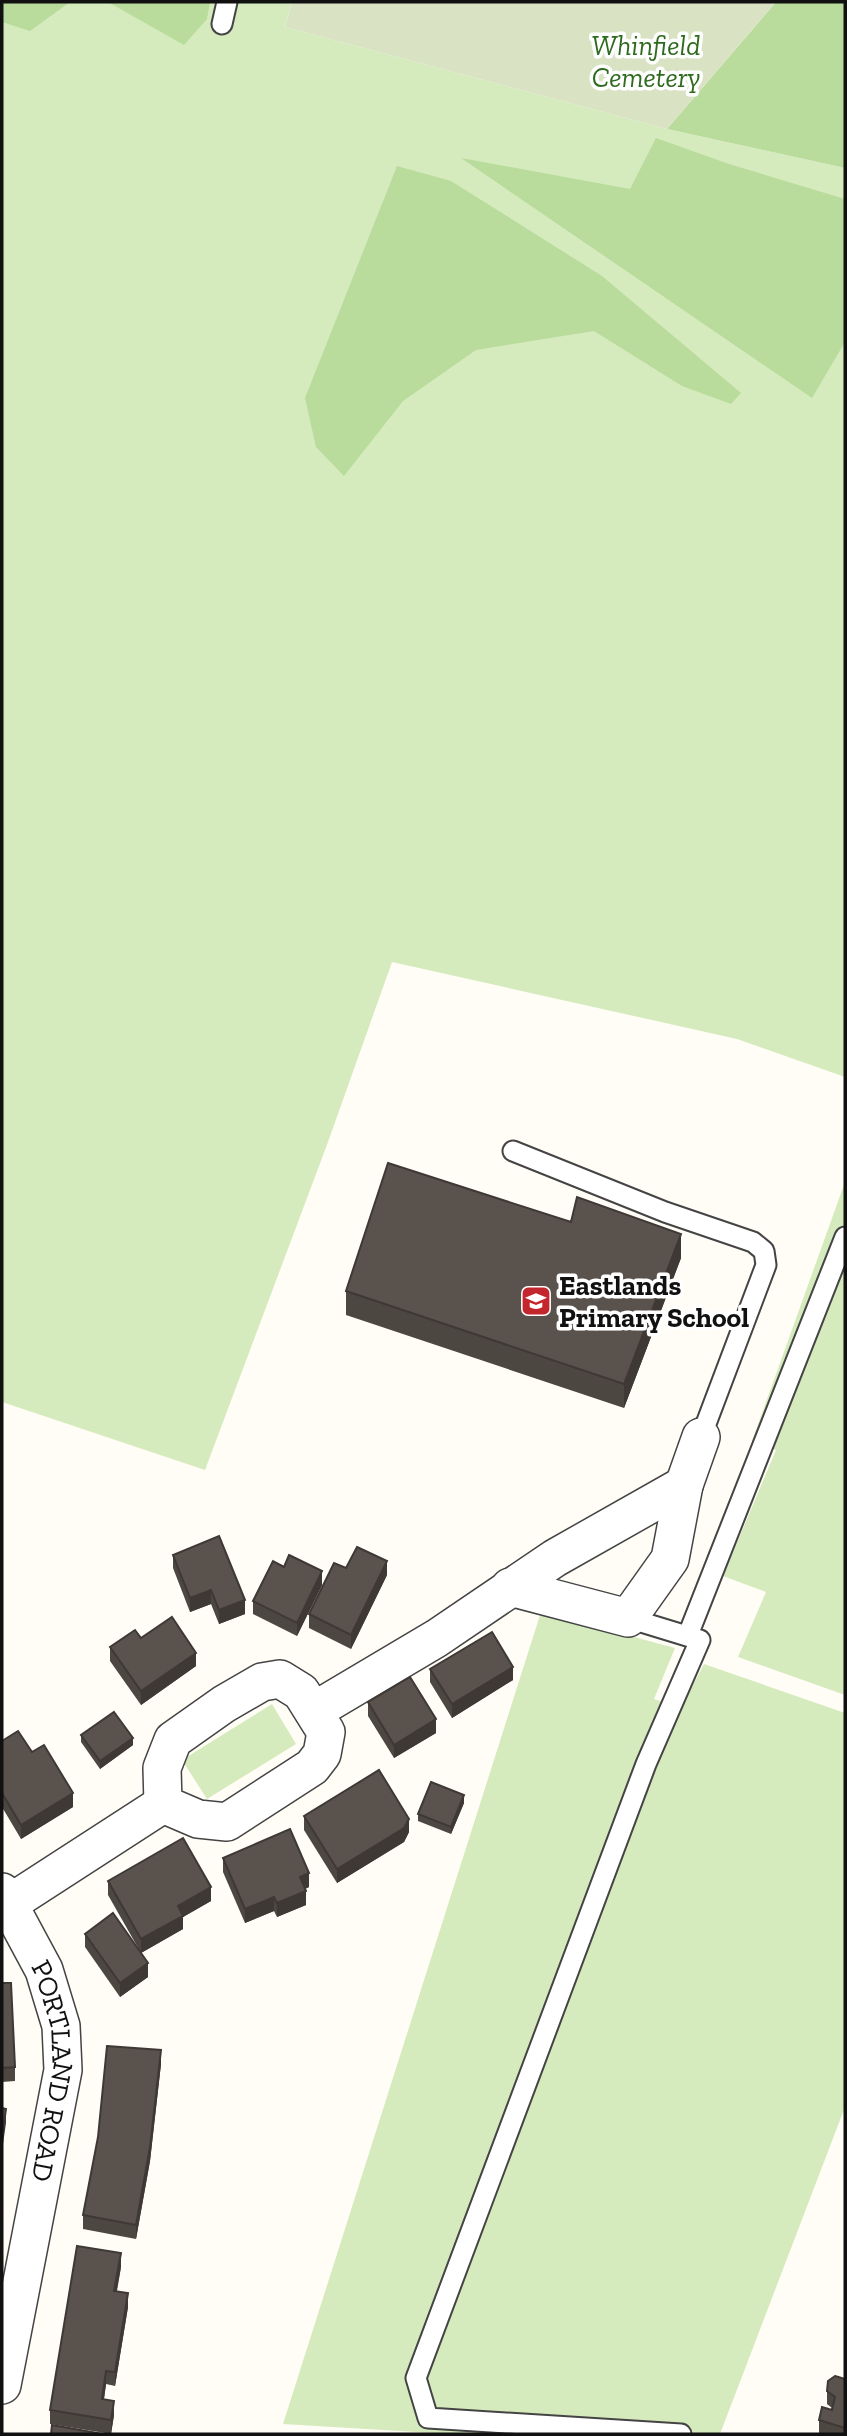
<svg xmlns="http://www.w3.org/2000/svg" width="847" height="2436" font-family="'Zilla Slab',serif">
  <style>
    .green { fill: #d5ebbd }
    .forest { fill: #b9dc9c }
    .cemetery { fill: #d9e3c4 }
    .lines { fill: none; stroke-linecap: round; stroke-linejoin: round }
    .service-casing { stroke: #444; stroke-width: 23 }
    .minor-casing { stroke: #444; stroke-width: 40 }
    .service { stroke: #fff; stroke-width: 19 }
    .minor { stroke: #fff; stroke-width: 37 }
    .wall { fill: #4d4742 }
    .shaded-wall { fill: #3f3936 }
    .building { fill: #5a524d; stroke: #3f3936; stroke-width: 2 }
    .labels { text-anchor: middle; stroke-width: 7; stroke-linejoin: round; paint-order: stroke }
    .park-label { font-size: 28px; font-style: italic; fill: #2f6b1f; stroke: #fff }
    .poi-label { font-size: 28px; font-weight: bold; fill: #111; stroke: #fff; text-anchor: start }
    .street-label { font-size: 28px; fill: #111; stroke: #fff }
  </style>
  <rect width="100%" height="100%" fill="#fffdf5"/>
  <path class="green" d="M 2,2 L 292,2 L 285,27 L 667,129 L 845,168 L 845,1077 L 737,1039 L 392,962 L 328,1142 L 205,1470 L 2,1402 Z
    M 845,1182 L 845,1695 L 738,1657 L 766,1592 L 723,1576 L 776,1450 L 752,1441 Z
    M 541,1612 L 675,1648 L 654,1699 L 681,1708 L 704,1664 L 845,1713 L 845,2107 L 720,2434 L 450,2434 L 283,2424 Z
    M 272,1704 L 296,1744 L 207,1799 L 182,1760 Z"/>
  <path class="forest" d="M 2,2 L 70,2 L 30,31 L 2,22 Z
    M 108,2 L 210,2 L 207,19 L 184,45 Z
    M 776,2 L 845,2 L 845,168 L 667,129 Z
    M 656,138 L 729,164 L 845,199 L 845,342 L 812,398 L 461,158 L 630,189 Z
    M 397,166 L 451,181 L 602,276 L 741,393 L 731,404 L 682,386 L 594,331 L 476,350 L 403,401 L 344,476 L 316,447 L 305,398 Z"/>
  <path class="cemetery" d="M 292,2 L 776,2 L 667,129 L 285,27 Z"/>
  <g class="lines">
    <g class="service-casing">
      <path id="service" d="M 222,24 L 227,2
        M 513,1151 L 665,1212 L 753,1242 L 764,1251 L 766,1265 L 701,1437
        M 628,1618 L 700,1640 L 646,1764 L 416,2378 L 428,2418 L 681,2434
        M 688,1635 L 845,1237"/>
    </g>
    <g class="minor-casing">
      <g id="minor">
        <path d="M 510,1587 L 628,1618 L 670,1559 L 684,1485"/>
        <path d="M 280,1679 L 301,1692 L 326,1732 L 322,1754 L 312,1767 L 227,1822 L 198,1819 L 163,1804 L 162,1768 L 173,1740 L 224,1704 L 262,1682 Z"/>
        <path d="M 314,1711 L 437,1638 L 555,1558 L 684,1485 L 701,1437"/>
        <path id="s1" d="M 2,1892 L 44,1970 L 61,2026 L 63,2070 L 2,2385"/>
        <path d="M 10,1903 L 163,1804"/>
      </g>
    </g>
    <use href="#service" class="service"/>
    <use href="#minor" class="minor"/>
  </g>
  <path class="wall" d="M 681,1258 L 624,1408 L 346,1315 L 346,1291 Z
    M 173,1555 L 245,1614 L 219,1624 L 211,1604 L 190,1612 L 173,1568 Z
    M 387,1575 L 351,1649 L 309,1628 L 309,1614 Z
    M 322,1585 L 297,1636 L 253,1614 L 253,1601 Z
    M 141,1638 L 196,1666 L 141,1705 L 110,1661 L 110,1647 Z
    M 430,1669 L 513,1680 L 452,1718 L 430,1682 Z
    M 368,1702 L 436,1733 L 394,1758 L 368,1716 Z
    M 81,1735 L 133,1745 L 100,1769 L 81,1742 Z
    M 2,1741 L 32,1752 L 73,1807 L 21,1839 L 2,1807 Z
    M 464,1803 L 451,1834 L 418,1821 L 418,1814 Z
    M 304,1816 L 409,1832 L 404,1842 L 337,1883 L 304,1830 Z
    M 223,1858 L 309,1887 L 305,1889 L 306,1905 L 277,1917 L 274,1911 L 245,1923 L 223,1872 Z
    M 108,1881 L 211,1901 L 183,1917 L 183,1929 L 141,1953 L 108,1895 Z
    M 85,1934 L 148,1977 L 120,1997 L 85,1947 Z
    M 2,1983 L 15,2067 L 15,2081 L 2,2082 Z
    M 161,2064 L 150,2161 L 136,2239 L 83,2229 L 83,2215 Z
    M 121,2267 L 117,2291 L 128,2307 L 115,2386 L 106,2384 L 104,2399 L 114,2415 L 111,2434 L 50,2424 L 50,2410 Z
    M 845,2379 L 845,2434 L 819,2434 L 819,2420 L 832,2408 L 827,2404 L 827,2391 Z"/>
  <path class="shaded-wall" d="M 681,1234 L 681,1258 L 624,1408 L 624,1384 Z
    M 387,1561 L 387,1575 L 351,1649 L 351,1635 Z
    M 322,1571 L 322,1585 L 297,1636 L 297,1623 Z
    M 211,1590 L 211,1604 L 190,1612 L 190,1598 Z
    M 245,1600 L 245,1614 L 219,1624 L 219,1610 Z
    M 196,1653 L 196,1666 L 141,1705 L 141,1691 Z
    M 513,1667 L 513,1680 L 452,1718 L 452,1704 Z
    M 436,1719 L 436,1733 L 394,1758 L 394,1745 Z
    M 133,1738 L 133,1745 L 100,1769 L 100,1761 Z
    M 73,1793 L 73,1807 L 21,1839 L 21,1825 Z
    M 464,1795 L 464,1803 L 451,1834 L 451,1827 Z
    M 409,1819 L 409,1832 L 404,1842 L 337,1883 L 337,1869 Z
    M 309,1873 L 309,1887 L 300,1891 L 300,1877 Z
    M 211,1887 L 211,1901 L 183,1917 L 183,1929 L 141,1953 L 141,1939 L 178,1906 Z
    M 306,1891 L 306,1905 L 277,1917 L 277,1903 Z
    M 274,1897 L 274,1911 L 245,1923 L 245,1909 Z
    M 148,1963 L 148,1977 L 120,1997 L 120,1983 Z
    M 161,2050 L 161,2064 L 150,2161 L 136,2239 L 136,2225 Z
    M 6,2109 L 6,2123 L 2,2151 L 2,2137 Z
    M 121,2253 L 121,2267 L 114,2304 L 114,2291 Z
    M 128,2293 L 128,2307 L 115,2386 L 115,2372 Z
    M 106,2371 L 106,2384 L 102,2413 L 102,2399 Z
    M 114,2401 L 114,2415 L 111,2434 L 111,2420 Z"/>
  <path class="building" d="M 388,1163 L 571,1222 L 577,1197 L 681,1234 L 624,1384 L 346,1291 Z
    M 219,1536 L 245,1600 L 219,1610 L 211,1590 L 190,1598 L 173,1555 Z
    M 357,1547 L 387,1561 L 351,1635 L 309,1614 L 334,1563 L 346,1568 Z
    M 289,1555 L 322,1571 L 297,1623 L 253,1601 L 273,1561 L 284,1567 Z
    M 172,1617 L 196,1653 L 141,1691 L 110,1647 L 135,1630 L 141,1638 Z
    M 492,1632 L 513,1667 L 452,1704 L 430,1669 Z
    M 410,1677 L 436,1719 L 394,1745 L 368,1702 Z
    M 114,1712 L 133,1738 L 100,1761 L 81,1735 Z
    M 18,1731 L 32,1752 L 44,1745 L 73,1793 L 21,1825 L 2,1793 L 2,1741 Z
    M 379,1770 L 409,1819 L 404,1828 L 337,1869 L 304,1816 Z
    M 431,1782 L 464,1795 L 451,1827 L 418,1814 Z
    M 290,1829 L 309,1873 L 300,1877 L 306,1891 L 277,1903 L 274,1897 L 245,1909 L 223,1858 Z
    M 183,1838 L 211,1887 L 178,1906 L 183,1916 L 141,1939 L 108,1881 Z
    M 113,1913 L 148,1963 L 120,1983 L 85,1934 Z
    M 2,1983 L 11,1983 L 15,2067 L 2,2068 Z
    M 107,2046 L 161,2050 L 150,2147 L 136,2225 L 83,2215 L 98,2137 Z
    M 2,2108 L 6,2109 L 2,2137 Z
    M 77,2246 L 121,2253 L 114,2291 L 128,2293 L 115,2372 L 106,2371 L 102,2399 L 114,2401 L 111,2420 L 50,2410 Z
    M 835,2376 L 845,2379 L 845,2428 L 819,2420 L 822,2407 L 832,2410 L 835,2397 L 827,2391 L 828,2381 Z
    M 52,2425 L 103,2434 L 51,2434 Z"/>
  <defs>
    <g id="school-square" transform="scale(1.575)"><rect x="-9" y="-9" width="18" height="18" rx="4" fill="#c4262e" stroke="#fff"/><path d="M0-5L7-2L0 1L-7-2ZM-4 1L0 2.5L4 1V4Q0 6-4 4Z" fill="#fff"/></g>
  </defs>
  <g fill-rule="evenodd">
    <use href="#school-square" x="536" y="1301"/>
  </g>
  <g class="labels">
    <g class="park-label">
      <text x="646" y="55">Whinfield<tspan x="646" dy="32">Cemetery</tspan></text>
    </g>
    <g class="poi-label">
      <text x="559" y="1295">Eastlands<tspan x="559" dy="32">Primary School</tspan></text>
    </g>
    <g class="street-label">
      <text dy="10" stroke="none"><textPath href="#s1" startOffset="192">PORTLAND ROAD</textPath></text>
    </g>
  </g>
  <rect width="847" height="2436" fill="none" stroke="#111111" stroke-width="7"/>
</svg>
